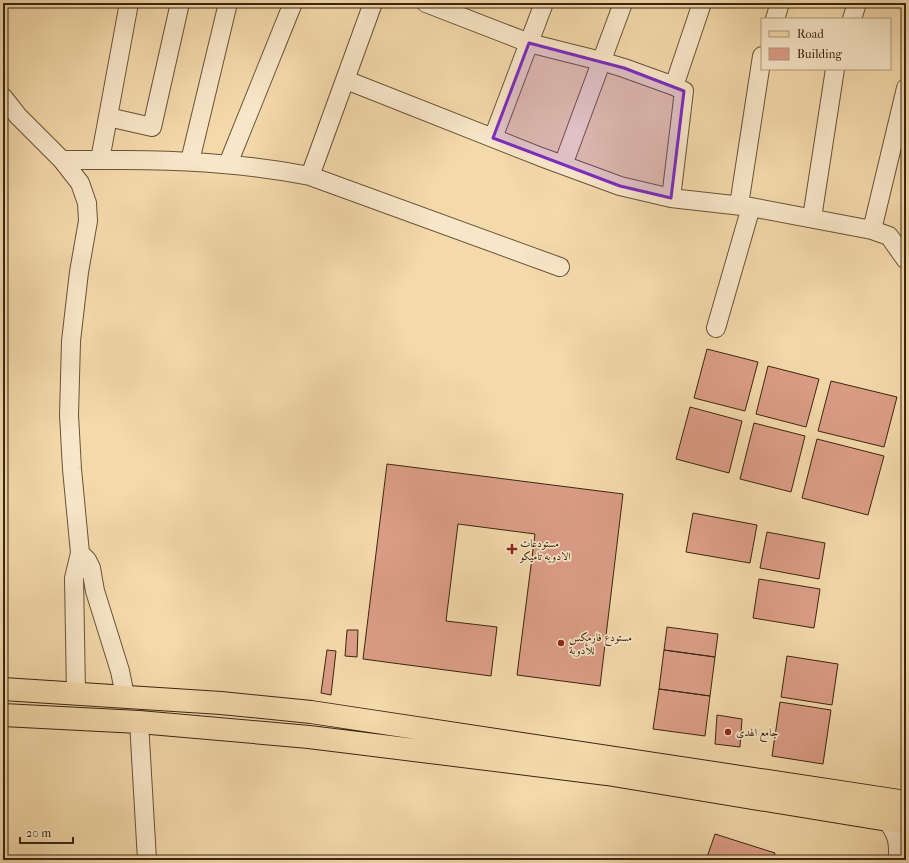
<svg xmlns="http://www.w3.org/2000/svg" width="909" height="863" font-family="'IM FELL French Canon',Amiri,serif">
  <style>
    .building { fill: #dc9d87; stroke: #392610 }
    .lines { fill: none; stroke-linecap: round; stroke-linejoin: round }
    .minor-casing { stroke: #685337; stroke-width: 20 }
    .major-casing { stroke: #392610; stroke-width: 24 }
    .minor { stroke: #f8e6c8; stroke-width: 18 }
    .major { stroke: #f4d9ab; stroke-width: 22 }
    .marked { fill: #7b2cbf; fill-opacity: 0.2; stroke: #7b2cbf; stroke-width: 3; stroke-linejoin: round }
    .poi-dot { fill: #8f2418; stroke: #f8e6c8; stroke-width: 1.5 }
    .labels { text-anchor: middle; stroke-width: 3.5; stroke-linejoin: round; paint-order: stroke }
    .poi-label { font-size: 11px; fill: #392610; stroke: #f8e6c8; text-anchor: start }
  </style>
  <rect width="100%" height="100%" fill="#f4d9ab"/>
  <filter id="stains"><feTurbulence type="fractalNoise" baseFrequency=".005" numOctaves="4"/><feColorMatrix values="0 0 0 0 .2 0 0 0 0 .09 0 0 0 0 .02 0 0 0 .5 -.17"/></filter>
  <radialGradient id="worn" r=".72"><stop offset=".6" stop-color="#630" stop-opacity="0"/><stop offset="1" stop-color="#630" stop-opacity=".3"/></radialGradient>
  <path class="building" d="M 707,349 L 758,362 L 745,411 L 694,398 Z
    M 768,366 L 819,379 L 806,427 L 756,414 Z
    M 831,381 L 897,397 L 884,447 L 818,431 Z
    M 690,407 L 742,421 L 729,473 L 676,459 Z
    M 754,423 L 805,436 L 791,492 L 740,479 Z
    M 817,439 L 884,456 L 868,515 L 802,498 Z
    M 387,464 L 623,494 L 600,686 L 517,675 L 535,534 L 458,524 L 446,621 L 497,627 L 491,676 L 363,659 Z
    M 693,513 L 757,525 L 750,563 L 686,552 Z
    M 767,532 L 825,543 L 819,579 L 760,568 Z
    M 759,579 L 820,589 L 814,628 L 753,618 Z
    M 667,627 L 718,634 L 715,657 L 664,650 Z
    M 347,630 L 358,630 L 357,657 L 345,656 Z
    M 327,650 L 336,651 L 331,695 L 321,693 Z
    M 664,650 L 715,657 L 710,696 L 659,689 Z
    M 787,656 L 838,664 L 832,705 L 781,697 Z
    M 659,689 L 710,696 L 705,736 L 653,729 Z
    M 780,702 L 831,710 L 823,764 L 772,756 Z
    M 717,715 L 742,719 L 740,747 L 715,744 Z
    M 715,834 L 775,853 L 773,860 L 706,860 Z"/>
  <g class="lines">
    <g class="minor-casing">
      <path id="minor" d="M 426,3 L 529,43 L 601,61 L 624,68 L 674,86
        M 775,19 L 780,3
        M 852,19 L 857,3
        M 346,80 L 541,157 L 620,186 L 671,198 L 751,207 L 872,230 L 889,236 L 906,260
        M 3,97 L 18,116 L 62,160 L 80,183 L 87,203 L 88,221 L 79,272 L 71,341 L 69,415 L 72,469 L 80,553 L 74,578 L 76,693
        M 108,117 L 152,127 L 180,3
        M 493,138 L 544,3
        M 62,160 C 146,159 228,160 310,176 L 560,267
        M 100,160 L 129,3
        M 190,161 L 228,3
        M 228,164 L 293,3
        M 563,165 L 623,3
        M 310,176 L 373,3
        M 671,198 L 684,91 L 674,86 L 702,3
        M 739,205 L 762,56
        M 812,218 L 835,69
        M 872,230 L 906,88
        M 716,328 L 751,207
        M 80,553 L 87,560 L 91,568 L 95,591 L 120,671 L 125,696
        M 139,722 L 147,860
        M 887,810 C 886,826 890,822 895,834 C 899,842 898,851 898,860"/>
    </g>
    <g class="major-casing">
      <path id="major" d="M 3,689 L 221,703 L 311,712 L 906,802
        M 3,715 L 139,722 L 309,737 L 607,774 L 906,823"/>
    </g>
    <use href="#minor" class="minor"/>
    <use href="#major" class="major"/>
  </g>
  <path class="marked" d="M 529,43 L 624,68 L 684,91 L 671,198 L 620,186 L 493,138 Z"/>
  <g class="poi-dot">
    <path d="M510 543h4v4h4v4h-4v4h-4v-4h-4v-4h4z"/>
    <circle cx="561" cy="643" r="4"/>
    <circle cx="728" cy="732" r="4"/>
  </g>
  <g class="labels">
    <g class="poi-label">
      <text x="520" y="547">مستودعات<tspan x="520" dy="13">الادويه تاميكو</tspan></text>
      <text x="569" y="641">مستودع فارمكس<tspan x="569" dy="13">للأدوبة</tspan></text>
      <text x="736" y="736">جامع الهدى</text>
    </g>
  </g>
  <rect width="909" height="863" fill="none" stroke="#f4d9ab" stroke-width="16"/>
  <rect x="4" y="4" width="901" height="855" fill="none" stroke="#392610" stroke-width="2"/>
  <rect x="8" y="8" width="893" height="847" fill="none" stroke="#392610"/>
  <rect x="761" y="18" width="130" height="52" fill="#f8e6c8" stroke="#ac997e"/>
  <rect x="769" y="31" width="20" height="6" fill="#f4d9ab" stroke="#ac997e"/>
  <text x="797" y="38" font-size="12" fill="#392610">Road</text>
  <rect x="769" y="48" width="20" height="12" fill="#dc9d87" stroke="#ac997e"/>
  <text x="797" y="58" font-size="12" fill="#392610">Building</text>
  <path d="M20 837v6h53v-6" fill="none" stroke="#392610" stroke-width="2"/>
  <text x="26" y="837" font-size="12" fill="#392610" stroke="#f8e6c8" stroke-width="3" paint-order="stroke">20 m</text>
  <rect width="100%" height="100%" filter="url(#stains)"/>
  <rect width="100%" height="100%" fill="url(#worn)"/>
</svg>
